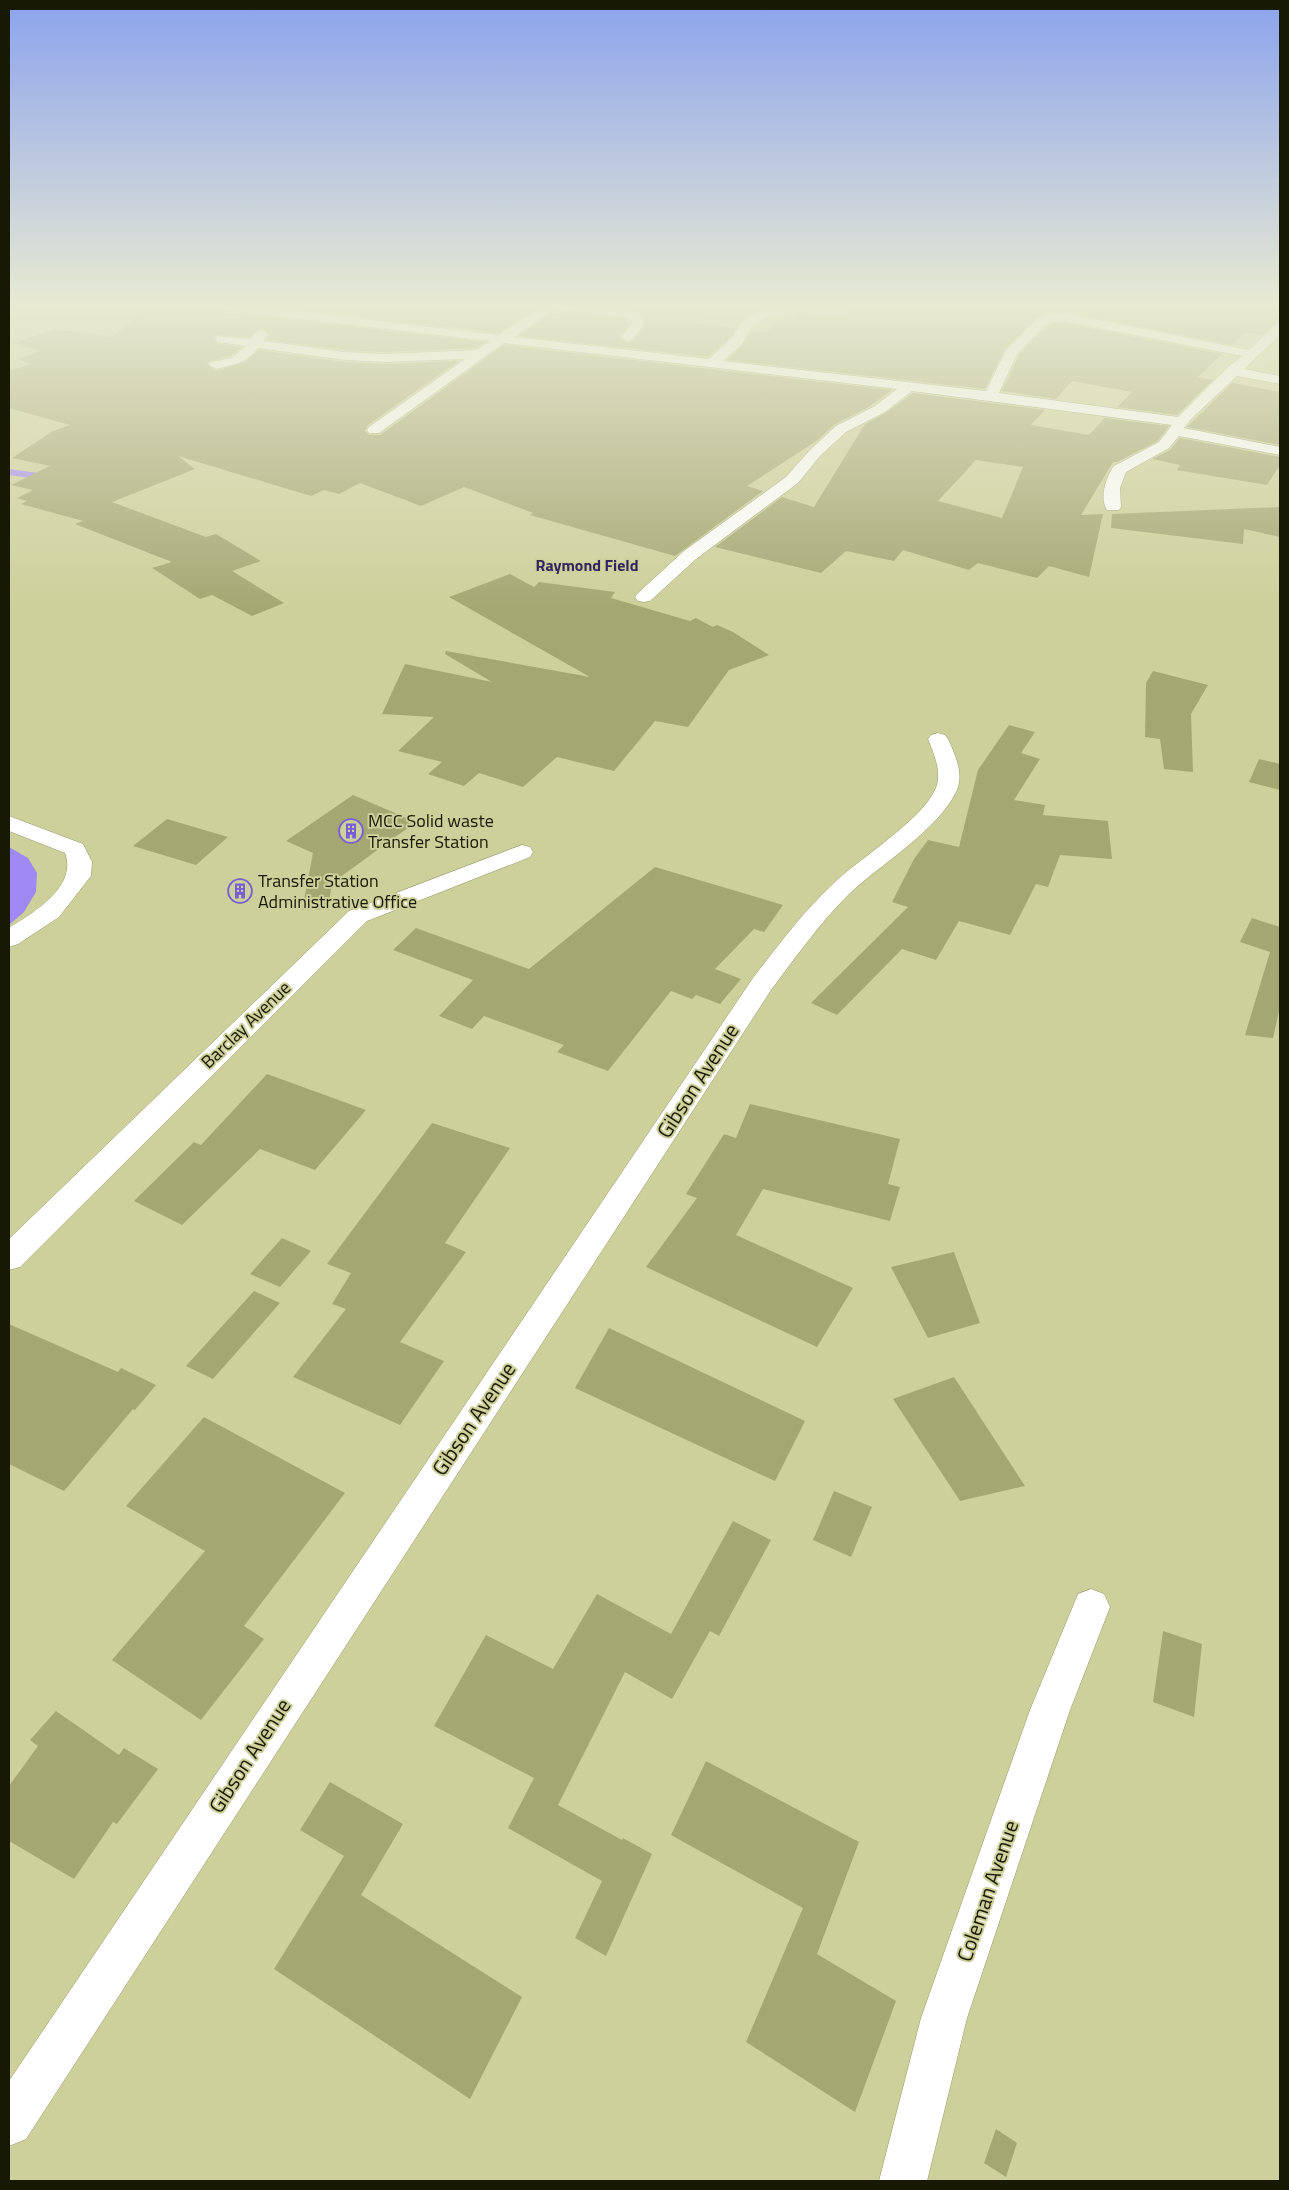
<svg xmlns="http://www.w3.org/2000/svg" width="1289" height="2190" font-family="'Titillium Web',sans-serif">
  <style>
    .water { fill: #9f8af4 }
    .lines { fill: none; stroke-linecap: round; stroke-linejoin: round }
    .stream { stroke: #9f8af4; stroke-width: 6 }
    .building { fill: #a4a772; fill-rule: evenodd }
    .minor-casing { stroke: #969965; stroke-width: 1 }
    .minor { fill: #fff; fill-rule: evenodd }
    .labels { text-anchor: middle; stroke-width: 4; stroke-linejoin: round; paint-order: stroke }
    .far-neighbourhood-label { font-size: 16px; font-weight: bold; fill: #332560; stroke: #cdd09a }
    .poi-label { font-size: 18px; fill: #181905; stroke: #cdd09a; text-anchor: start }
    .street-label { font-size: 18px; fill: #181905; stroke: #cdd09a }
    .near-street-label { font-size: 21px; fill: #181905; stroke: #cdd09a }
  </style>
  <rect width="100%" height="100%" fill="#cdd09a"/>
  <path class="water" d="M 9,847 L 28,858 L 37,873 L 36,892 L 24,912 L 9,925 Z"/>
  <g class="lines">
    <path class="stream" d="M 9,472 L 46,477"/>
  </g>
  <path class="building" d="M 154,302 L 222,302 L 219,308 L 223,312 L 485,342 L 476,348 L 384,352 L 345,350 L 267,340 L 270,334 L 262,328 L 256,330 L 250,337 L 215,335 L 214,340 L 217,344 L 242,347 L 231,356 L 209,361 L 207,365 L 216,371 L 245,362 L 259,350 L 345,362 L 384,364 L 459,361 L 368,425 L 365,431 L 369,435 L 380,435 L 504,345 L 892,390 L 867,408 L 835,424 L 818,440 L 747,486 L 763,491 L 675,556 L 530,515 L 533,513 L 464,487 L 421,506 L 360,483 L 339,494 L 324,490 L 311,496 L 178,456 L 195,469 L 112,502 L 206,537 L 216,534 L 261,561 L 232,571 L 284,603 L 252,616 L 212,595 L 200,599 L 152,568 L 172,562 L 75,524 L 83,521 L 21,504 L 27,501 L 17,498 L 33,490 L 11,485 L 50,466 L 12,458 L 53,431 L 70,425 L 9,408 L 9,371 L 31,364 L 18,359 L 40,351 L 14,343 L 56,329 L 112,337 Z
    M 236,302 L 458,302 L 531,311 L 499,333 Z
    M 588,302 L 708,306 L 704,309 L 707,310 L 694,323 L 735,328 L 731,337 L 708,357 L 519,336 L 551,313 L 576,316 L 578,314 L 625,319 L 630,324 L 619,337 L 627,343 L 634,341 L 646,325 L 642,313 L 630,308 L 587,304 Z
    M 806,302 L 1280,302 L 1280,322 L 1274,324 L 1262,335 L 1246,332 L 1232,345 L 1064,311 L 1048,312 L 1036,318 L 1005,349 L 985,389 L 727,360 L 743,345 L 752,330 L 767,332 L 778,320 L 791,322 L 797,314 L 846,317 L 850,313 L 849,310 L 842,306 Z
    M 1064,323 L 1222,354 L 1198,377 L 1213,380 L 1177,415 L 1117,407 L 1132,392 L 1072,381 L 1056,399 L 1002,391 L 1019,355 L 1046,327 L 1052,324 Z
    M 1232,383 L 1280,392 L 1280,445 L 1187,427 Z
    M 913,393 L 1045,410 L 1031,425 L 1089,435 L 1105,418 L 1169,426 L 1158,441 L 1117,462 L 1113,462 L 1081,515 L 1103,514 L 1089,577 L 1049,566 L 1037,578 L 978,563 L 969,570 L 903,550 L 894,561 L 846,551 L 821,573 L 715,547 L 782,497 L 814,507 L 865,424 L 886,413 ZM 976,460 L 1023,467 L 1002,518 L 938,501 Z
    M 1180,438 L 1280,457 L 1280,465 L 1267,485 L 1177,470 L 1180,465 L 1152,459 L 1170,450 Z
    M 1280,507 L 1280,537 L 1244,529 L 1243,544 L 1111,528 L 1112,514 Z
    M 510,574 L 534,587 L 539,582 L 615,592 L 611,598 L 690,621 L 696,618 L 713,627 L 717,625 L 733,632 L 769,655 L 729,670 L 688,727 L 655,721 L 614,771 L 557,757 L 523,787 L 479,773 L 464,786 L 428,774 L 442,762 L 398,751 L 434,717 L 382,714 L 405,664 L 492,682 L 445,654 L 446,651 L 590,677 L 449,597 Z
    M 1153,671 L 1208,685 L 1191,714 L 1193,772 L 1164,769 L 1160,739 L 1145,737 L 1146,683 Z
    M 1009,725 L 1035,732 L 1021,753 L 1040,759 L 1014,800 L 1045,805 L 1043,815 L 1108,821 L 1112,859 L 1060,855 L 1048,887 L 1036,884 L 1010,935 L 959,921 L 936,960 L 902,949 L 837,1015 L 811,1003 L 908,907 L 892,902 L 914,859 L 928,840 L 959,847 L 978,770 Z
    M 1259,759 L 1280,764 L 1280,790 L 1249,782 Z
    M 353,795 L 416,822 L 332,883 L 328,909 L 302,910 L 313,853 L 286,841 Z
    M 167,819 L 228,837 L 196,865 L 133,846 Z
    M 655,867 L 783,905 L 764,932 L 754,929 L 715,969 L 741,979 L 720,1004 L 696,995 L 692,999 L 671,991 L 608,1071 L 557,1052 L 564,1045 L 484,1016 L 472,1029 L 439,1016 L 473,980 L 393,950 L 416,928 L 529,969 Z
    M 1252,918 L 1280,927 L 1280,1007 L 1273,1038 L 1245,1035 L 1270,952 L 1240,942 Z
    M 267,1074 L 366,1110 L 315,1170 L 260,1149 L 182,1225 L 134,1201 L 194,1142 L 201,1145 Z
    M 750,1104 L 900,1139 L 888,1184 L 900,1187 L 890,1221 L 763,1189 L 736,1235 L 853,1288 L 817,1347 L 646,1267 L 697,1198 L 686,1194 L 724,1134 L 736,1138 Z
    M 432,1123 L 510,1148 L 445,1243 L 466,1252 L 400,1342 L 444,1361 L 400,1425 L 293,1377 L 346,1309 L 332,1304 L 351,1273 L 327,1264 Z
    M 282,1238 L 311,1251 L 280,1287 L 250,1274 Z
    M 954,1252 L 980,1323 L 928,1338 L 891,1267 Z
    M 254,1291 L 280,1303 L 213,1379 L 186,1366 Z
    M 9,1324 L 118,1372 L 121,1368 L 156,1385 L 135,1410 L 133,1409 L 64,1491 L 9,1464 Z
    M 609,1328 L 805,1421 L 775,1481 L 575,1388 Z
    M 954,1377 L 1025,1486 L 960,1501 L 893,1399 Z
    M 204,1417 L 345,1493 L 244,1626 L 264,1639 L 201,1720 L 112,1660 L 205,1551 L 126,1506 Z
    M 834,1491 L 872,1507 L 851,1557 L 813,1540 Z
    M 733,1521 L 771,1540 L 719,1636 L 710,1631 L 672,1699 L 625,1672 L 558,1805 L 622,1840 L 623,1838 L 652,1854 L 606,1956 L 575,1938 L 602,1881 L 508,1828 L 534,1778 L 434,1726 L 486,1635 L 553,1669 L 597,1594 L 671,1634 Z
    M 1163,1631 L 1202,1644 L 1194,1717 L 1153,1702 Z
    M 56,1711 L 119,1755 L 124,1748 L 158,1769 L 117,1824 L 113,1822 L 74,1879 L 9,1841 L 9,1786 L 38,1746 L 30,1740 Z
    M 706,1761 L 859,1842 L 817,1954 L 896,2001 L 855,2112 L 746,2042 L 803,1908 L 671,1835 Z
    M 330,1782 L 403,1824 L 361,1895 L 522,1997 L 470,2099 L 274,1969 L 344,1856 L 300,1830 Z
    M 996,2129 L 1017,2143 L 1006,2177 L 984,2163 Z"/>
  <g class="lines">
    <g class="minor-casing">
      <path id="minor" d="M 548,302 L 629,310 L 641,315 L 644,324 L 632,340 L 627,341 L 621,337 L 632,324 L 631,320 L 626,317 L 554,309 L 514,337 L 709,359 L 732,338 L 742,321 L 763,309 L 792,304 L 842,308 L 848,312 L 846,315 L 792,312 L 772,315 L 752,326 L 742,344 L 723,361 L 986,391 L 1006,350 L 1037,319 L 1048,314 L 1064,313 L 1249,350 L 1275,325 L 1280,324 L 1280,335 L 1244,369 L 1280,376 L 1280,384 L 1237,376 L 1192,418 L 1184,428 L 1280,447 L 1280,455 L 1179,436 L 1169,448 L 1126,472 L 1120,488 L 1121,507 L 1119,510 L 1107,510 C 1099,498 1106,477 1114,466 L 1159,442 L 1172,425 L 912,391 L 885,412 L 846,432 L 820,456 L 798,483 L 696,559 L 650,601 L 644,602 L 638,601 L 635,597 L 638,593 L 684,551 L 786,477 L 810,450 L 836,426 L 875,406 L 897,389 L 504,343 L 379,433 L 369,433 L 367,430 L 369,427 L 465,359 L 384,362 L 345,360 L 258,348 C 247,363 234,365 216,369 L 209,365 L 211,362 L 232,358 L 246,346 L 217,342 L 216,339 L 217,336 L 251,339 L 257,331 L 262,330 L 268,334 L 264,341 L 345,352 L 384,354 L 477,350 L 490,341 L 223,310 L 221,307 L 223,304 L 227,303 L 499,335 ZM 1064,321 L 1242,356 L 1227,368 L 1178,417 L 999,393 L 1017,354 L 1045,325 L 1051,322 Z
        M 938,733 L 945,735 L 948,739 C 955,754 964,774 957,790 C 938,831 880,864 848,895 C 819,924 795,958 771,990 L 26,2139 L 9,2146 L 9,2081 L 753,978 C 778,946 802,913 832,885 C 858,859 920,822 935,790 C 943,774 934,754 928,739 L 931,735 Z
        M 9,816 L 83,844 L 92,862 L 91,876 L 87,881 L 59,917 L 18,944 L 9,947 L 9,928 C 33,913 78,887 65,853 L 9,831 Z
        M 522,845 L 530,847 L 533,852 L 530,857 L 367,921 L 20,1267 L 9,1270 L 9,1239 L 349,911 Z
        M 1091,1589 L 1104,1594 L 1110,1607 L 1070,1710 L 967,2018 L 927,2181 L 879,2181 L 921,2018 L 1030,1710 L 1078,1594 Z"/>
    </g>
    <use href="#minor" class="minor"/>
  </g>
  <linearGradient id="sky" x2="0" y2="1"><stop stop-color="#8ba3ed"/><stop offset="0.5" stop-color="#e8ead2"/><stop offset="1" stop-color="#e8ead2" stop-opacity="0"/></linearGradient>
  <rect width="1289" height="609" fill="url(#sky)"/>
  <defs>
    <g id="building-ring" transform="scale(1.25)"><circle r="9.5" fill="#cdd09a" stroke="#7a5cd6" stroke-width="1.5"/><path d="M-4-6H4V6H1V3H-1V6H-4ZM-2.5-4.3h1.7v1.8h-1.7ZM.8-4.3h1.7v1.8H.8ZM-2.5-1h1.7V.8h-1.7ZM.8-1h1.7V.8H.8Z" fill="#7a5cd6"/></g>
  </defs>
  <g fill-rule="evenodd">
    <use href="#building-ring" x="351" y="831"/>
    <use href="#building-ring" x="240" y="891"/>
  </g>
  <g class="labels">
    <g class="far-neighbourhood-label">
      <text x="587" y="571">Raymond Field</text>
    </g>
    <g class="poi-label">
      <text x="368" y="827">MCC Solid waste<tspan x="368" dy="21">Transfer Station</tspan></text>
      <text x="258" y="887">Transfer Station<tspan x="258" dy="21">Administrative Office</tspan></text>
    </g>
    <g class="street-label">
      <text transform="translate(246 1025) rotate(-44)" y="6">Barclay Avenue</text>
    </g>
    <g class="near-street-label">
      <text transform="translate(698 1081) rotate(-57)" y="7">Gibson Avenue</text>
      <text transform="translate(474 1419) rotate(-56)" y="7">Gibson Avenue</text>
      <text transform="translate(250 1756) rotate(-57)" y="7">Gibson Avenue</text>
      <text transform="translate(988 1891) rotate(-71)" y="7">Coleman Avenue</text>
    </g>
  </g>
  <rect width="1289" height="2190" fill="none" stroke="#181905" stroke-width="20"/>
</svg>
